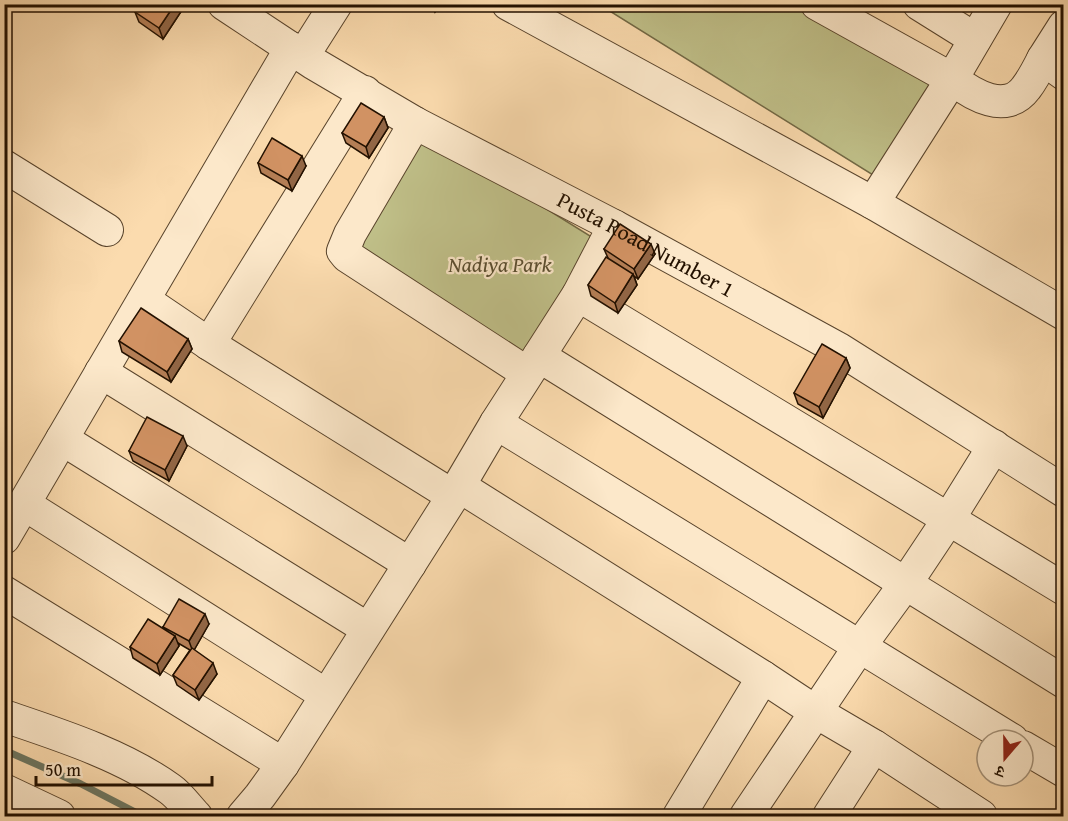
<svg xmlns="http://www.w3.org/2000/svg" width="1068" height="821" font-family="'Gentium Book Plus','Noto Serif Devanagari',serif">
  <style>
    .green { fill: #c0c089; stroke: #726844; stroke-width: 1.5 }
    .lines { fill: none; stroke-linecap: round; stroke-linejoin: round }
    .stream { stroke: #6e7863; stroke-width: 7 }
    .minor-casing { stroke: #59442c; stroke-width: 34 }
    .minor { stroke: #fce8ca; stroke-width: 32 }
    .wall { fill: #b47e55; stroke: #231100; stroke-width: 1.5 }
    .shaded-wall { fill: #926645; stroke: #231100; stroke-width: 1.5 }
    .building { fill: #d19263; stroke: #231100; stroke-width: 1.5 }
    .labels { text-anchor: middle; stroke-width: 4.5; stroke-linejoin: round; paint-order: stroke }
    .street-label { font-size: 22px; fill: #231100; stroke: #fce8ca }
    .park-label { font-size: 22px; font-style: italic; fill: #5a4e30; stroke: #fce8ca }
  </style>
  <rect width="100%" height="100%" fill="#fbdbae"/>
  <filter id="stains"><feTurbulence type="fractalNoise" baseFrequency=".00333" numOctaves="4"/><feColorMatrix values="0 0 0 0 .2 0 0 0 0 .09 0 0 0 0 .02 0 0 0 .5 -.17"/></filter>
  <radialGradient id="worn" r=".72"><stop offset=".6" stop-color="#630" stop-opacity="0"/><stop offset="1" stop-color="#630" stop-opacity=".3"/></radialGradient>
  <path class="green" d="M 600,5 L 834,5 L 939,70 L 873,175 Z
    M 419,130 L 603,244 L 527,373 L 346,241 Z"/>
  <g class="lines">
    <path class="stream" d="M 4,750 L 81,784 L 143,816"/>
    <g class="minor-casing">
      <g id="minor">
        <path id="s1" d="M 224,4 L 313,63 L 415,123 L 614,226 L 839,349 L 1064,491"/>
        <path d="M 508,4 L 873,203 L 1064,314"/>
        <path d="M 817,4 L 952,79 C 973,95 1006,115 1026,88 C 1033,79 1038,69 1043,59"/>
        <path d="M 919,4 L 975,39"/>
        <path d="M 1064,26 L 1043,59 L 1064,74"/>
        <path d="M 303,56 L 336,4"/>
        <path d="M 415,123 L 350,234 L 343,251 L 347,256 L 527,373"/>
        <path d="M 4,166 L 107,230"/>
        <path d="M 873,203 L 952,79 L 996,4"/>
        <path d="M 578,295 L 1064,589"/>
        <path d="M 144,300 L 209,344 L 453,496"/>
        <path d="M 209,344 L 365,92"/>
        <path d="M 539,356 L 1064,682"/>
        <path d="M 101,372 L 410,564"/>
        <path d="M 496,423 L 1012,740"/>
        <path d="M 62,439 L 368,629"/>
        <path d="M 459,486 L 763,677 L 816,712 L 874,746 L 981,816"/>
        <path d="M 24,504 L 326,695"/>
        <path d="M 4,538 L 291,48"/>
        <path d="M 4,592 L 283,764"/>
        <path d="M 4,716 C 60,735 123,755 170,789 C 180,796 188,808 196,816"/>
        <path d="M 1023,747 L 1064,771"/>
        <path d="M 4,790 L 59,816"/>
        <path d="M 243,816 L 260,796 L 283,764 L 453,496 L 496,423 L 578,295 L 614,226"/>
        <path d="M 679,816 L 763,677"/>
        <path d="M 746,816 L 860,646 L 906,583 L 948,520 L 994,446"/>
        <path d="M 829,816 L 874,746"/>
      </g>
    </g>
    <use href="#minor" class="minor"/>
  </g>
  <path class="wall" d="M 140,4 L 186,4 L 163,39 L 139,22 L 135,12 Z
    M 423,4 L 440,4 L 435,12 Z
    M 384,117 L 388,128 L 369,158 L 346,143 L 342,133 Z
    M 258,163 L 306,166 L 292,191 L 261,173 Z
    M 604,249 L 655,254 L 638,279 L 634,276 L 637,285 L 618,313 L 591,296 L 588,285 L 608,258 Z
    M 188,339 L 192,349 L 171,382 L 122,352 L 119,341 Z
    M 846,358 L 850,368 L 823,418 L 798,404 L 794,393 Z
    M 187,446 L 169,481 L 133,461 L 129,451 Z
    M 209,624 L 194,650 L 217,674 L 199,700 L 177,685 L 173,675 L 190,650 L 178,643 L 179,646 L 160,675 L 133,658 L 130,647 L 164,629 L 163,627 Z"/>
  <path class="shaded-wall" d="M 175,4 L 186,4 L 163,39 L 159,28 Z
    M 432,4 L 440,4 L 435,12 Z
    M 384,117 L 388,128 L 369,158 L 366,147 Z
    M 302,156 L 306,166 L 292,191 L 288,180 Z
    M 651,244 L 655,254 L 638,279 L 634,269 Z
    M 633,274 L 637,285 L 618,313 L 615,303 Z
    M 188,339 L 192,349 L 171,382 L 167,372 Z
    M 846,358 L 850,368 L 823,418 L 819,407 Z
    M 183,436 L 187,446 L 169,481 L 165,470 Z
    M 205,614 L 209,624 L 193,652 L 189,641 Z
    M 175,636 L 179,646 L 160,675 L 157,664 Z
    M 213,663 L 217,674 L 199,700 L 195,690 Z"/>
  <path class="building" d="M 140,4 L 175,4 L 159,28 L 135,12 Z
    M 361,103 L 384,117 L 366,147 L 342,133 Z
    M 272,138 L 302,156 L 288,180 L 258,163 Z
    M 620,224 L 651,244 L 634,269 L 604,249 Z
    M 606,257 L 633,274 L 615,303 L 588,285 Z
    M 141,308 L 188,339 L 167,372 L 119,341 Z
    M 822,344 L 846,358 L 819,407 L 794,393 Z
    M 147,417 L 183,436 L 165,470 L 129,451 Z
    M 179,599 L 205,614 L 189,641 L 163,627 Z
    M 148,619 L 175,636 L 157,664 L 130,647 Z
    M 192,648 L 213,663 L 195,690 L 173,675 Z"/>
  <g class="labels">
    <g class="street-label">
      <text dy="8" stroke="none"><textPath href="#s1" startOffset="486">Pusta Road Number 1</textPath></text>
    </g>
    <g class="park-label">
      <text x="500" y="272">Nadiya Park</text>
    </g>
  </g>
  <rect width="1068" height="821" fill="none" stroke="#fbdbae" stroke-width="24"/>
  <rect x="6" y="6" width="1056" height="809" fill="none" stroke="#231100" stroke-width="3"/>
  <rect x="12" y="12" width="1044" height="797" fill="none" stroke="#231100" stroke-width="1.5"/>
  <g transform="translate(1005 758) rotate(200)"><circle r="28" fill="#fce8ca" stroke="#a59279" stroke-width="1.5"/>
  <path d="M0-4.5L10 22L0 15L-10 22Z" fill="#8f2418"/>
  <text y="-9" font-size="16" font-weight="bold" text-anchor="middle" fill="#231100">उ</text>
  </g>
  <path d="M36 776v9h176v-9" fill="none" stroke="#231100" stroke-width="3"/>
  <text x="45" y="776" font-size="18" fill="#231100" stroke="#fce8ca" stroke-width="4.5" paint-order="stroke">50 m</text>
  <rect width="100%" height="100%" filter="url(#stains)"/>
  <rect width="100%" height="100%" fill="url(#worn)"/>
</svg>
